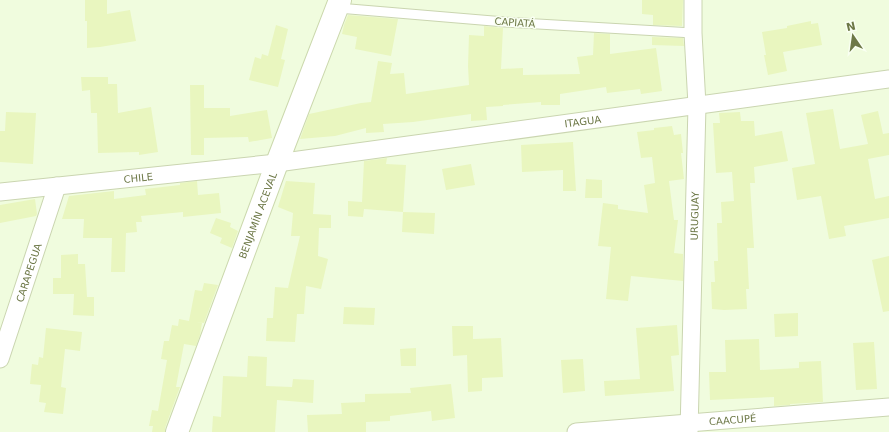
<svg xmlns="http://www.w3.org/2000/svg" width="889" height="432" font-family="'DejaVu Sans',sans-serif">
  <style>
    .residential { fill: #f0fcde }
    .building { fill: #e9f6bf }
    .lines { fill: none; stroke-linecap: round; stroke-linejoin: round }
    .lane-casing { stroke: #cad5b0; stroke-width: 11 }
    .street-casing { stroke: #cad5b0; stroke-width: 19 }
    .secondary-casing { stroke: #cbd8ad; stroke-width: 24 }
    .lane { stroke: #fff; stroke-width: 9 }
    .street { stroke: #fff; stroke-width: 17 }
    .secondary { stroke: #fff; stroke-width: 22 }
    .labels { text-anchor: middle; stroke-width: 3; stroke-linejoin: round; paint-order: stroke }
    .street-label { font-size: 10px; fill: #6d7847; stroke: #f9fff2 }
  </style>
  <rect width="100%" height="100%" fill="#f5feea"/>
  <path class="residential" d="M 0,0 L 889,0 L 889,432 L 0,432 Z"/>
  <path class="building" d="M 85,0 L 107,0 L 107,14 L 130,10 L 136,41 L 100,47 L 87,48 L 87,21 L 85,21 Z
    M 642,0 L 683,0 L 682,26 L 653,25 L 653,15 L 642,14 Z
    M 348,15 L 398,19 L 391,56 L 355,49 L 357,37 L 342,34 L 344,25 Z
    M 811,21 L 811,24 L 818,23 L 822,45 L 783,52 L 787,71 L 768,75 L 764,55 L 766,55 L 762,32 L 787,28 L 787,26 Z
    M 276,25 L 288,29 L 281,59 L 285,60 L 278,87 L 249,80 L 255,57 L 261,59 L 262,54 L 268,56 Z
    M 484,26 L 503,28 L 501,69 L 523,68 L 523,75 L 580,74 L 577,57 L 593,55 L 594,33 L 610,34 L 610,54 L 656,48 L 662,91 L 641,94 L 640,89 L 607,93 L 606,87 L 560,94 L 560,105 L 541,105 L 541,102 L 503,105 L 503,106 L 486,107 L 487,120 L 471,121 L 471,114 L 413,122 L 383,124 L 384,132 L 366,133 L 366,128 L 335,136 L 300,139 L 309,114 L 361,103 L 371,102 L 378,61 L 392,63 L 390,74 L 404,73 L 406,94 L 469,85 L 468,66 L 469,35 L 484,36 Z
    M 652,37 L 683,38 L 684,46 L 652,45 Z
    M 81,77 L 108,77 L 108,84 L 117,84 L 118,113 L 151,107 L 158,152 L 139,155 L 139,152 L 98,153 L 97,113 L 91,113 L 90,90 L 82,91 Z
    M 190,85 L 204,85 L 204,108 L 230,108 L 230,116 L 267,110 L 272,138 L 249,142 L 248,137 L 204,138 L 204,155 L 191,155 Z
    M 833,109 L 840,149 L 868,144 L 861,115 L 878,111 L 883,134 L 889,133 L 889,155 L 868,159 L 875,199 L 889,196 L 889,218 L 844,226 L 846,236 L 829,239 L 821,196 L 797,200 L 792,168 L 815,164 L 806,113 Z
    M 6,112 L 36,113 L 33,164 L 0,162 L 0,131 L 5,131 Z
    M 740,112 L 741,121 L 754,121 L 755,136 L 782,131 L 788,161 L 754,167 L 755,183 L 750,183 L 754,248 L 747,248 L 749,289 L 746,289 L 747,309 L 724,310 L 712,309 L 711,282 L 715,282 L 714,261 L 718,261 L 717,223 L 722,223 L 721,202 L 734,201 L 732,172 L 716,173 L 713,123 L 720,123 L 719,113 Z
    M 672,126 L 674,135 L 681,134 L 683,153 L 681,153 L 684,179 L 669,181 L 674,220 L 678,220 L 674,253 L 683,254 L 683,281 L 631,276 L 628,301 L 606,299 L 611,247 L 598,246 L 603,203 L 618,205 L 618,209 L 648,213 L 644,185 L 655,183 L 652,157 L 641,158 L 637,132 L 654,130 L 654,128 Z
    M 573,142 L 576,191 L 563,191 L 563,170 L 522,172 L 521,145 Z
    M 387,158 L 386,164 L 406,165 L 403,212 L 364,209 L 363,217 L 348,216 L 348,201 L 362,202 L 364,161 Z
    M 471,164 L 475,185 L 446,190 L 442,169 Z
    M 586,179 L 602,180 L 602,198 L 585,198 Z
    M 197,181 L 198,195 L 219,193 L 221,213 L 183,217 L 183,212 L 141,216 L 142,222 L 136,222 L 137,232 L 126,233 L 125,272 L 111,272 L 112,238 L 83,238 L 84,219 L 62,219 L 69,196 L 114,191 L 114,199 L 146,195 L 145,189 L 180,185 L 180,183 Z
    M 286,181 L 315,183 L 313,214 L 331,215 L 331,228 L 319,228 L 318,256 L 328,259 L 321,289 L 306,286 L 304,314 L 297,314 L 295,342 L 266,341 L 267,318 L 273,318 L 275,287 L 288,288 L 300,236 L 291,236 L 293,213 L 278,207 Z
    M 35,199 L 37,214 L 36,216 L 0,223 L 0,205 Z
    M 403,212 L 435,213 L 434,234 L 402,232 Z
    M 216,218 L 231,223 L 230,227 L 238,231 L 232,248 L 220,243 L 222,238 L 210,233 Z
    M 78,254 L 78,264 L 85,264 L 87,297 L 94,297 L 94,316 L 73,315 L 74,294 L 53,294 L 53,278 L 61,278 L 61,255 Z
    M 889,256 L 889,311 L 883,312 L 872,260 Z
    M 204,283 L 218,285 L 204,323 L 196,322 L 202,323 L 200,335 L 196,346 L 184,344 L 176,387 L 180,387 L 165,428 L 165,432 L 152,432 L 153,426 L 149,426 L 152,410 L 158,411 L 167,360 L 161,359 L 164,341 L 169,341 L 172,325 L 178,326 L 179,319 L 189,321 L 195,290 L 202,291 Z
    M 344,307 L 375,308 L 374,325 L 343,324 Z
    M 798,313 L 798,336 L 775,337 L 774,314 Z
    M 677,325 L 679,355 L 671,356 L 674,391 L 605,396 L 604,381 L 640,379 L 636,328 Z
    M 452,326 L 473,326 L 473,339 L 501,338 L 503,377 L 482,378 L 482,391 L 468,392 L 467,355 L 453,356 Z
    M 46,328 L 82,332 L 80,351 L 65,349 L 61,387 L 66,388 L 63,414 L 44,412 L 46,403 L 39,402 L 41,385 L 30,384 L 32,364 L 38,365 L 39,357 L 43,358 Z
    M 759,339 L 760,370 L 799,368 L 799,362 L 821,361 L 823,402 L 790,404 L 790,405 L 774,406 L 774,397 L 710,400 L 709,372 L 726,372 L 725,340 Z
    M 874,342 L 877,389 L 856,390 L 853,343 Z
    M 416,348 L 416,366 L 401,366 L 400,349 Z
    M 248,356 L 267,357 L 266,386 L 292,387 L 293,379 L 314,380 L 313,403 L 277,400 L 275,432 L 212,432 L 213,416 L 221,417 L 223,376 L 247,377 Z
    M 583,359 L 585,391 L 563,393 L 561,360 Z
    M 451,384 L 455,418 L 432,421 L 431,411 L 390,416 L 390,421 L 366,422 L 366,432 L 308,432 L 307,415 L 342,414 L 341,403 L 365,402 L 365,394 L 411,393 L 410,388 Z"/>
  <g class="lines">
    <g class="lane-casing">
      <path id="lane" d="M 338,8 L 505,22 L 693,33"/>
    </g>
    <g class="street-casing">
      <g id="street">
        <path id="s1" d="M 0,192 L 277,163 L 889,79"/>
        <path id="s2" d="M 0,359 L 57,186"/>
        <path id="s3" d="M 576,432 L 889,407"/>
        <path id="s4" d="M 689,432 L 697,105 L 693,33 L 693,0"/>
      </g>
    </g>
    <g class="secondary-casing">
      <g id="secondary">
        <path id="s5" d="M 177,432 L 277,163 L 340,0"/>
      </g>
    </g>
    <use href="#lane" class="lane"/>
    <use href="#street" class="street"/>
    <use href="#secondary" class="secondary"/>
  </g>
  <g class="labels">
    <g class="street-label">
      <text transform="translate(515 22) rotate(4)" y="4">CAPIATÁ</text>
      <text dy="4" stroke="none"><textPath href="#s1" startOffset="587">ITAGUA</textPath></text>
      <text dy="4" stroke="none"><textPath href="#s1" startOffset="139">CHILE</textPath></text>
      <text dy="4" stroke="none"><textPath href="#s5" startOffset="231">BENJAMÍN ACEVAL</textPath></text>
      <text dy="4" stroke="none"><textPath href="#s4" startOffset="216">URUGUAY</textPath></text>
      <text dy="4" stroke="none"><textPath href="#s2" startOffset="91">CARAPEGUA</textPath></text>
      <text dy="4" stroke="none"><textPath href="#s3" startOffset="157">CAACUPÉ</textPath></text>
    </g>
  </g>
  <g transform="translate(853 36) rotate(347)" stroke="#f9fff2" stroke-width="3" paint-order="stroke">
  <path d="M0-3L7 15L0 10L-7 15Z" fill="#6d7847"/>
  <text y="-6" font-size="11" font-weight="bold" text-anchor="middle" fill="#6d7847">N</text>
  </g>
</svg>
